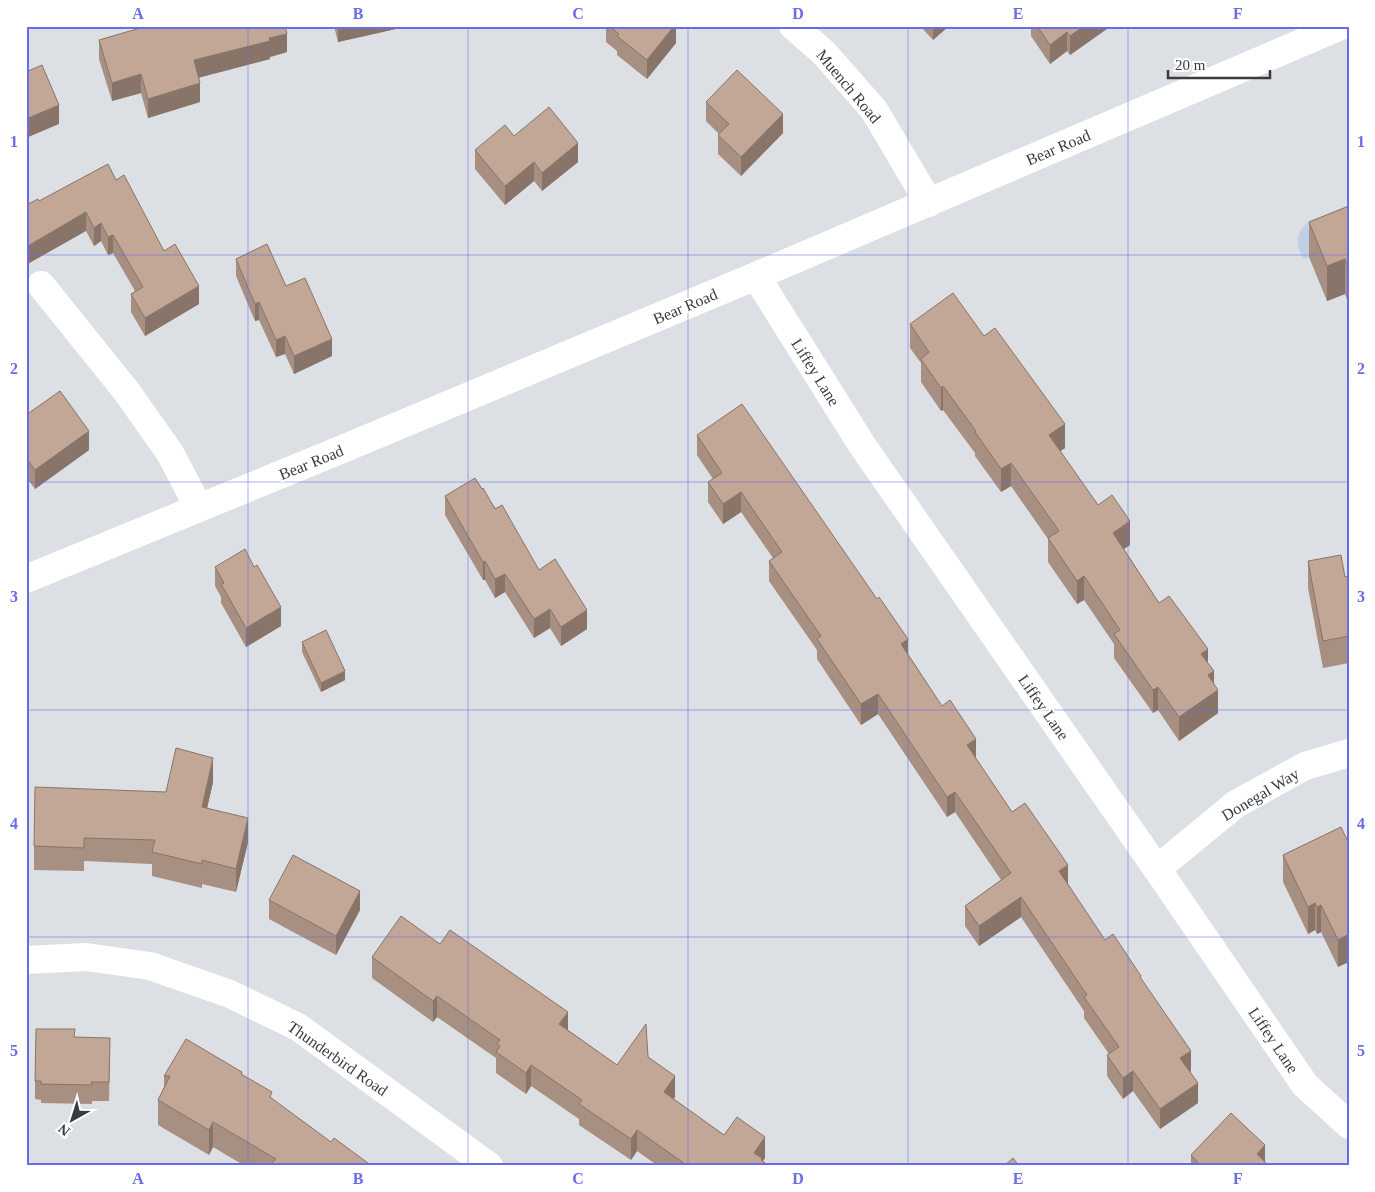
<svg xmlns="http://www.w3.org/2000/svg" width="1375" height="1192" font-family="Georgia,serif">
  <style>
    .green { fill: #c1cfe5 }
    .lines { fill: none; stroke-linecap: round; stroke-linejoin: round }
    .minor { stroke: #fff; stroke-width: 28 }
    .wall { fill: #a78f81 }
    .shaded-wall { fill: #887469 }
    .building { fill: #c2a696; stroke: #887469 }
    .grid { fill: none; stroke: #6a6ce6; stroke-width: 1; stroke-opacity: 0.55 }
    .labels { text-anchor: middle; stroke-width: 4; stroke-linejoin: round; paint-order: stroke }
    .street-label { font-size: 16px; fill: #3a3b3d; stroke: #fff }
    .neatline { fill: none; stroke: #6a6ce6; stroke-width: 2 }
    .grid-label { font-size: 16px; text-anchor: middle; font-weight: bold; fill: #6a6ce6 }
  </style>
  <rect width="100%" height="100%" fill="#dcdfe4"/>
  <path class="green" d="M 1349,205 L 1349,241 L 1303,259 C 1296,243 1294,236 1308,222 Z"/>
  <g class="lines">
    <path class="minor" d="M 793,26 L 824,53 L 874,110 L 929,203
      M 756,276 L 862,445 L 1157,869 L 1305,1085 L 1349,1125
      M 41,285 L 127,392 L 170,453 L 199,508
      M 26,579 L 345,448 L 756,276 L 1341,26
      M 1157,869 L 1236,804 L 1305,766 L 1349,753
      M 26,960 L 86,957 L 150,966 L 230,994 L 298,1027 L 489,1166"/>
  </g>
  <path class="wall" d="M 334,26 L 400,26 L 400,28 L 338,42 Z
    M 606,26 L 676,26 L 676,43 L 647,79 L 617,55 L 617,51 L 606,42 Z
    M 920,26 L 949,26 L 933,40 Z
    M 1031,26 L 1111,26 L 1070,55 L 1067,51 L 1050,64 L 1031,36 Z
    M 99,40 L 287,52 L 270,57 L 270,59 L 199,77 L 200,102 L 148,118 L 141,93 L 112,101 L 99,59 Z
    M 706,102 L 783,133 L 741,176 L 718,154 L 718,135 L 719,134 L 706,121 Z
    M 514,136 L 578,162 L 542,191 L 534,181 L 505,205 L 475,169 L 475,150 Z
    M 116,180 L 199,304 L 145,336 L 131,312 L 131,294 L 135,291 L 113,253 L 108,255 L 101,241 L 94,246 L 86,231 L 39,201 Z
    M 1349,206 L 1349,304 L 1345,294 L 1327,301 L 1309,257 L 1309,222 Z
    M 236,259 L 286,286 L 332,356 L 294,374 L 285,354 L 276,357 L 259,320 L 255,321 L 236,276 Z
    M 910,324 L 1065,448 L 1060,451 L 1098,505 L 1130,545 L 1124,549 L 1159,603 L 1208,663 L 1214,683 L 1218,713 L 1179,741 L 1158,710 L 1153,713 L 1114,658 L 1114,644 L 1084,600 L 1077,604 L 1048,562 L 1048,539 L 1011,486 L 1001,492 L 975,456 L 975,453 L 943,410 L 941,411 L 921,382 L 921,363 L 910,348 Z
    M 26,415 L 89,450 L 35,489 L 26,477 Z
    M 697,435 L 908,654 L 976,759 L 1012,812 L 1068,884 L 1105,940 L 1141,979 L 1191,1071 L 1190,1072 L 1198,1103 L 1160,1129 L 1133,1091 L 1123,1099 L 1107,1076 L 1107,1055 L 1109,1054 L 1084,1018 L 1084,1011 L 1021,917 L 979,946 L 965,926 L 965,906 L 1001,880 L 955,812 L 947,817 L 878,714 L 861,725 L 817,659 L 817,650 L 769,581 L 769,561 L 773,558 L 741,512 L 723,524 L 708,502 L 708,482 L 713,479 L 697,455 Z
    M 482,489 L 539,570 L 587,629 L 561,646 L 550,628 L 534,638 L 505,592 L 495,598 L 485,580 L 483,580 L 445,515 L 445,496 Z
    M 1308,561 L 1345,577 L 1349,576 L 1349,663 L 1323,668 L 1308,588 Z
    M 215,567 L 281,626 L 246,647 L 221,603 L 221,597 L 215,586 Z
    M 302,642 L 345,680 L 321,692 L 302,652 Z
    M 213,782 L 207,808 L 248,842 L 236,892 L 202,884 L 202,888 L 152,876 L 152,864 L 84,861 L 84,871 L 34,870 L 34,846 L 166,792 Z
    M 1341,827 L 1338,967 L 1321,932 L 1317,934 L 1315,930 L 1308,934 L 1283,882 L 1283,855 Z
    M 269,900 L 360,910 L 336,955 L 269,919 Z
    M 440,944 L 568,1030 L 617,1065 L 648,1057 L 675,1097 L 673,1099 L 724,1135 L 765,1158 L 763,1161 L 769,1166 L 658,1166 L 637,1151 L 631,1160 L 579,1125 L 579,1119 L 531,1086 L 526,1094 L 496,1073 L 496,1058 L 437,1017 L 433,1022 L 372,978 L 372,957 Z
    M 75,1037 L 110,1057 L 109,1101 L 92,1101 L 92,1104 L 41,1103 L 41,1100 L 35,1099 L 35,1081 Z
    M 242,1075 L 272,1099 L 331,1142 L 372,1166 L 245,1166 L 213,1147 L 209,1155 L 158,1125 L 158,1100 L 164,1087 L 164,1076 Z
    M 1191,1155 L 1265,1162 L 1269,1166 L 1191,1166 Z"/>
  <path class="shaded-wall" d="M 338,26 L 400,26 L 400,28 L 338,42 Z
    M 674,26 L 676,26 L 676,43 L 647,79 L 647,60 Z
    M 933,26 L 949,26 L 933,40 Z
    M 1084,26 L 1111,26 L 1070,55 L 1070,36 Z
    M 1067,32 L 1067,51 L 1050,64 L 1050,45 Z
    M 287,34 L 287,52 L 270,57 L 270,59 L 194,79 L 194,60 L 269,38 Z
    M 141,74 L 141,93 L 112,101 L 112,83 Z
    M 200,83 L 200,102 L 148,118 L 148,99 Z
    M 59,105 L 59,124 L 26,138 L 26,119 Z
    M 783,114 L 783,133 L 741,176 L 741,157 Z
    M 578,143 L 578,162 L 542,191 L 542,173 Z
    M 534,162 L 534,181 L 505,205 L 505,186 Z
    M 86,212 L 86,231 L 26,265 L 26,247 Z
    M 101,223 L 101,241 L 94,246 L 94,228 Z
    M 113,235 L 113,253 L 108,255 L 108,237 Z
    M 1345,259 L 1345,294 L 1327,301 L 1327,266 Z
    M 199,286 L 199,304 L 145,336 L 145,318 Z
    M 259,302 L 259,320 L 255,321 L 255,304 Z
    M 285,336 L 285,354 L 276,357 L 276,340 Z
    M 332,339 L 332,356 L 294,374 L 294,356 Z
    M 943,386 L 943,410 L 941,411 L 941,388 Z
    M 1065,424 L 1065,448 L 1049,459 L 1049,435 Z
    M 89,431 L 89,450 L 35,489 L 35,470 Z
    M 1011,463 L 1011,486 L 1001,492 L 1001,469 Z
    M 741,492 L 741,512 L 723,524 L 723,504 Z
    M 1130,521 L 1130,545 L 1113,556 L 1113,533 Z
    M 485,561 L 485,580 L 483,580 L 483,562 Z
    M 505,574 L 505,592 L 495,598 L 495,579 Z
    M 1084,576 L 1084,600 L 1077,604 L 1077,581 Z
    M 281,607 L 281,626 L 246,647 L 246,628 Z
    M 550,609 L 550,628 L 534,638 L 534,619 Z
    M 587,610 L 587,629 L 561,646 L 561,627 Z
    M 908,639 L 908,659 L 901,644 Z
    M 1208,649 L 1208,673 L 1201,654 Z
    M 345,671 L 345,680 L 321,692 L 321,683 Z
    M 1214,671 L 1214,693 L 1218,690 L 1218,713 L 1179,741 L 1179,717 L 1208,675 Z
    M 1158,687 L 1158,710 L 1153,713 L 1153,690 Z
    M 878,694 L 878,714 L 861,725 L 861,704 Z
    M 976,739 L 976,759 L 967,745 Z
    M 213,758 L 213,782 L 202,831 L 202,807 Z
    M 955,792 L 955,812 L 947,817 L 947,797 Z
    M 248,818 L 248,842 L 236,892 L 236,869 Z
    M 1068,865 L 1068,886 L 1059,871 Z
    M 360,891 L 360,910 L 336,955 L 336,936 Z
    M 1021,897 L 1021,917 L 979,946 L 979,926 Z
    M 1315,903 L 1315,930 L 1308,934 L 1308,907 Z
    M 1321,905 L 1321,932 L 1317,934 L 1317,907 Z
    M 1349,934 L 1349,962 L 1338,967 L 1338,940 Z
    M 437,996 L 437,1017 L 433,1022 L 433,1001 Z
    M 568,1012 L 568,1033 L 559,1024 Z
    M 1191,1051 L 1191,1071 L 1180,1079 L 1180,1058 Z
    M 531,1065 L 531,1086 L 526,1094 L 526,1073 Z
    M 1133,1071 L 1133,1091 L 1123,1099 L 1123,1078 Z
    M 675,1076 L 675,1097 L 664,1113 L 664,1092 Z
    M 1198,1083 L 1198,1103 L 1160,1129 L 1160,1109 Z
    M 213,1122 L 213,1147 L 209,1155 L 209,1130 Z
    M 637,1130 L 637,1151 L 631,1160 L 631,1139 Z
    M 765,1137 L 765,1158 L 762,1162 L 754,1153 Z
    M 1265,1145 L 1265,1164 L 1257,1154 Z"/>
  <path class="building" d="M 147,26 L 285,26 L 287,34 L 269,38 L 270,41 L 194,60 L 200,83 L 148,99 L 141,74 L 112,83 L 99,40 Z
    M 609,26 L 674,26 L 647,60 L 617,36 L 619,34 Z
    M 1037,26 L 1084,26 L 1070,36 L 1067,32 L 1050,45 Z
    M 42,65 L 59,105 L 26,119 L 26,72 Z
    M 737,70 L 783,114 L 741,157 L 718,135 L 729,124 L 706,102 Z
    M 549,107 L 578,143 L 542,173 L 534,162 L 505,186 L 475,150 L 505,125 L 514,136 Z
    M 108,164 L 116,180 L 124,175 L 164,251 L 175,244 L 199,286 L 145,318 L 131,294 L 143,287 L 113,235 L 108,237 L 101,223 L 94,228 L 86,212 L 26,247 L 26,205 L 38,199 L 39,201 Z
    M 1349,206 L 1349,269 L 1345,259 L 1327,266 L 1309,222 Z
    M 267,244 L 286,286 L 305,278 L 332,339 L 294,356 L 285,336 L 276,340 L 259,302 L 255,304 L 236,259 Z
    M 953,293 L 984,336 L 995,328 L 1065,424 L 1049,435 L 1098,505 L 1112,495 L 1130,521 L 1113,533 L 1159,603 L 1169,596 L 1208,649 L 1201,654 L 1214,671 L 1208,675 L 1218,690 L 1179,717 L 1158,687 L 1153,690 L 1114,634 L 1120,630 L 1084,576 L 1077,581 L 1048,538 L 1059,531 L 1011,463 L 1001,469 L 975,432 L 976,431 L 943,386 L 941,388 L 921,359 L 929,352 L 910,324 Z
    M 60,391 L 89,431 L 35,470 L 26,458 L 26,415 Z
    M 742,404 L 877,599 L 879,597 L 908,639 L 901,644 L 942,706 L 950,700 L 976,739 L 967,745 L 1012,812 L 1025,803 L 1068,865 L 1059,871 L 1105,940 L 1113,934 L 1141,976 L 1140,977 L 1191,1051 L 1180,1058 L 1198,1083 L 1160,1109 L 1133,1071 L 1123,1078 L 1107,1055 L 1119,1047 L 1084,997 L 1087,995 L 1021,897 L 979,926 L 965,906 L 1011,873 L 955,792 L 947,797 L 878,694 L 861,704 L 817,639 L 821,636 L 769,561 L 782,552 L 741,492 L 723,504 L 708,482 L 722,473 L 697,435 Z
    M 475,478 L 482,489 L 483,488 L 495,509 L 502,505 L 539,570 L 555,559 L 587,610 L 561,627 L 550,609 L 534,619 L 505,574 L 495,579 L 485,561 L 483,562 L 445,496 Z
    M 245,549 L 254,567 L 257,565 L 281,607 L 246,628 L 221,584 L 224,583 L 215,567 Z
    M 1341,555 L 1345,577 L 1349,576 L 1349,636 L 1323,641 L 1308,561 Z
    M 326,630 L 345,671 L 321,683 L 302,642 Z
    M 176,748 L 213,758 L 202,807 L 248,818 L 236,869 L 202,860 L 202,864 L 152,852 L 155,840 L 84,838 L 84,848 L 34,846 L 35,787 L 166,792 Z
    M 1341,827 L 1349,844 L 1349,934 L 1338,940 L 1321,905 L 1317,907 L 1315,903 L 1308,907 L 1283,855 Z
    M 293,855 L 360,891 L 336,936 L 269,900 Z
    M 401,916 L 440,944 L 450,930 L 568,1012 L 559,1024 L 617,1065 L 646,1024 L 648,1057 L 675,1076 L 664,1092 L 724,1135 L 737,1117 L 765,1137 L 754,1153 L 762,1158 L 761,1160 L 769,1166 L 688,1166 L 637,1130 L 631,1139 L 579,1104 L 582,1100 L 531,1065 L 526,1073 L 496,1052 L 500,1046 L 497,1044 L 500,1040 L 437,996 L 433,1001 L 372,957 Z
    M 36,1029 L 75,1029 L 74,1037 L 110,1038 L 109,1082 L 91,1082 L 92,1085 L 41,1084 L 41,1081 L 35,1081 Z
    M 186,1039 L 242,1072 L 241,1074 L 272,1092 L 270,1097 L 331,1142 L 334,1138 L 372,1166 L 276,1166 L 272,1163 L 276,1159 L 213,1122 L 209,1130 L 158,1100 L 170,1076 L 164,1076 Z
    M 1231,1113 L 1265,1145 L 1257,1154 L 1269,1166 L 1201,1166 L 1191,1155 Z
    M 1013,1158 L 1019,1166 L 1004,1166 Z"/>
  <path class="grid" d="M 248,26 L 248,1166M 468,26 L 468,1166M 688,26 L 688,1166M 908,26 L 908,1166M 1128,26 L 1128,1166M 26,255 L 1349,255M 26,482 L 1349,482M 26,710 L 1349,710M 26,937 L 1349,937"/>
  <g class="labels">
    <g class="street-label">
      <text transform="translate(849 86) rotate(50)" y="6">Muench Road</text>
      <text transform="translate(1058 147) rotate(-23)" y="6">Bear Road</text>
      <text transform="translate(685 306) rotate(-23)" y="6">Bear Road</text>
      <text transform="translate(816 372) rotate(58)" y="6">Liffey Lane</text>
      <text transform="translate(311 462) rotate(-22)" y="6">Bear Road</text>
      <text transform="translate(1044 707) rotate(55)" y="6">Liffey Lane</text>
      <text transform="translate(1260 794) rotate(-31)" y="6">Donegal Way</text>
      <text transform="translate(1274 1040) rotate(56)" y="6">Liffey Lane</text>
      <text transform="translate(338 1058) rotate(35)" y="6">Thunderbird Road</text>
    </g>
  </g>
  <rect width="1375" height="1192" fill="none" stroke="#ffffff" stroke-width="55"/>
  <g transform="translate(72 1120) rotate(219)" stroke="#ffffff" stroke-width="4" paint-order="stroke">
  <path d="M0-4L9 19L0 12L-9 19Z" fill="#3a3b3d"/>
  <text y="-8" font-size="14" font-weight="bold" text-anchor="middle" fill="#3a3b3d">N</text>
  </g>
  <path d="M1168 70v8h102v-8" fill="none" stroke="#3a3b3d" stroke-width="2.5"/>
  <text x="1175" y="70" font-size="15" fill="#3a3b3d" stroke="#ffffff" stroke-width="4" paint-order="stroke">20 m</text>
  <rect x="28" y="28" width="1320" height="1136" class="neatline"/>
  <g class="grid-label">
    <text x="138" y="19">A</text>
    <text x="358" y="19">B</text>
    <text x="578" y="19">C</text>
    <text x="798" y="19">D</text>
    <text x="1018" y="19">E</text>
    <text x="1238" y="19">F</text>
    <text x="14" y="147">1</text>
    <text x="1361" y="147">1</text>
    <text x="14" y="374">2</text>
    <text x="1361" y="374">2</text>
    <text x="14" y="602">3</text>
    <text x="1361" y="602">3</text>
    <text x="14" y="829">4</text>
    <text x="1361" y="829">4</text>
    <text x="14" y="1056">5</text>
    <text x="1361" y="1056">5</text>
    <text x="138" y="1184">A</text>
    <text x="358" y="1184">B</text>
    <text x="578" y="1184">C</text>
    <text x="798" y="1184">D</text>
    <text x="1018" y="1184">E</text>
    <text x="1238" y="1184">F</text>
  </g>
</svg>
